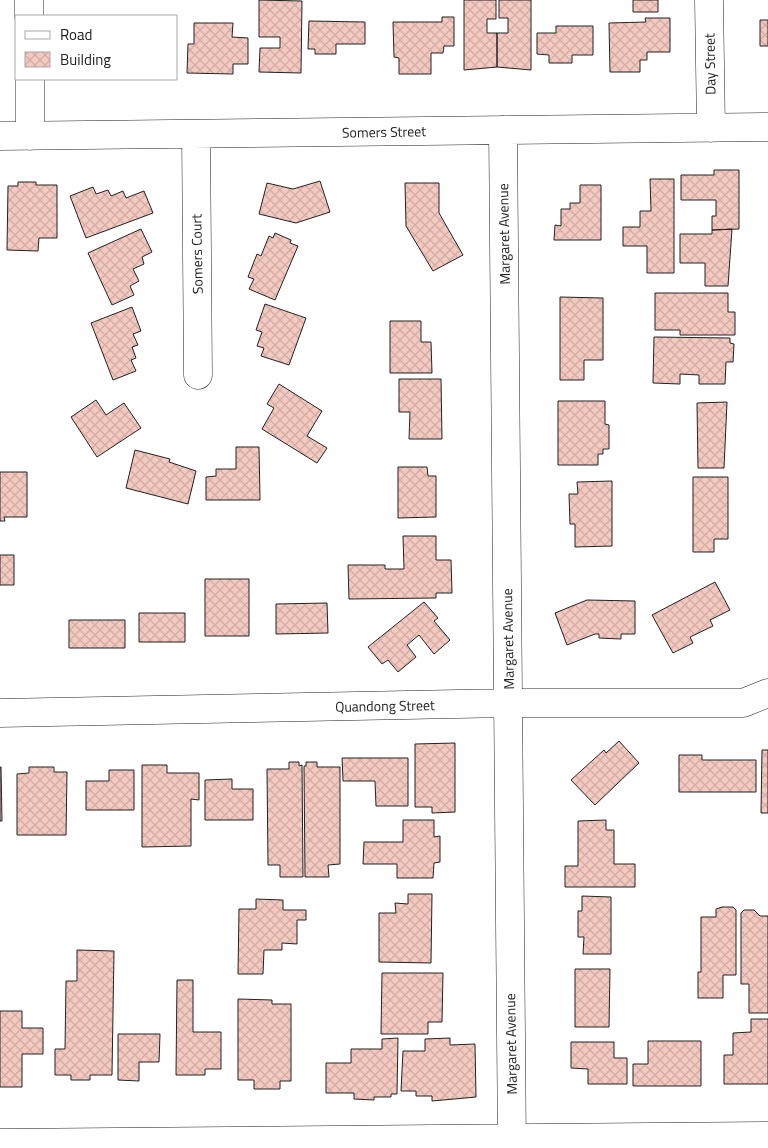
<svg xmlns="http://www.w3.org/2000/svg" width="768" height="1148" font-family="'Titillium Web',sans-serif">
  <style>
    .building { fill: url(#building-cross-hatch); stroke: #222 }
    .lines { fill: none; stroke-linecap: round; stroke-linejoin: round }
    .minor-casing { stroke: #222; stroke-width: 29 }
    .minor { stroke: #fff; stroke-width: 28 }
    .labels { text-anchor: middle; stroke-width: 4; stroke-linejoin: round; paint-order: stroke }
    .street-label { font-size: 14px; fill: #222; stroke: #fff }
  </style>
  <defs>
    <pattern id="building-cross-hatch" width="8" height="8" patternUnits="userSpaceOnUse" patternTransform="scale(1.25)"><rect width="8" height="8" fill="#f3c9c0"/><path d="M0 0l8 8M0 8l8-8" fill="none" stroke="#d0aca5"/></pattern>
  </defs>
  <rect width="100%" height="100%" fill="#fff"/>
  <path class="building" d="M 259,0 L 302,1 L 301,73 L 259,72 L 260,48 L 280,48 L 280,37 L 259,37 Z
    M 464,0 L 496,0 L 496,19 L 487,19 L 487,33 L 497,33 L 497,67 L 464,70 Z
    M 499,0 L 531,0 L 531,70 L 497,67 L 497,33 L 508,33 L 508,18 L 499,18 Z
    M 633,0 L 658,0 L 658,12 L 633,12 Z
    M 442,17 L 454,17 L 454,46 L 444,46 L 443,53 L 431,53 L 431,74 L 399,74 L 399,58 L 394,57 L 393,22 L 442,22 Z
    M 645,18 L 670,18 L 670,52 L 647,52 L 647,60 L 640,60 L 640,72 L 610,72 L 609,23 L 646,22 Z
    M 760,20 L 768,20 L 768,46 L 760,46 Z
    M 309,21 L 365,22 L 365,44 L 336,44 L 336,54 L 315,54 L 315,49 L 308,49 Z
    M 194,23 L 233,23 L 232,37 L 248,38 L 248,64 L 233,64 L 233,74 L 187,73 L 188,44 L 194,44 Z
    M 556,26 L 593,26 L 593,55 L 572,55 L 572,63 L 549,63 L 549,55 L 537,54 L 537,33 L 556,33 Z
    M 714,170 L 739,170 L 739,229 L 712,230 L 712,216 L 716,216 L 716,200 L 681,200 L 681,175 L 714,175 Z
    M 650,179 L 674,179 L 674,273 L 647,273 L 647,246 L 623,246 L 623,227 L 640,227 L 640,211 L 651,211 Z
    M 320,181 L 330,212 L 296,223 L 259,214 L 267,183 L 293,189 Z
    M 18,182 L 36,182 L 36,185 L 57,185 L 57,238 L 39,238 L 38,251 L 7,250 L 8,186 L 18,186 Z
    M 405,183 L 439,183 L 439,213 L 463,255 L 433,271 L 406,226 Z
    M 580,185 L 601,185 L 601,240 L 554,240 L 555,225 L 561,226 L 561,209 L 570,209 L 570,203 L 580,203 Z
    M 93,187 L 96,194 L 108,190 L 111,196 L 123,191 L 126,198 L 144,191 L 153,213 L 86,238 L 70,196 Z
    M 141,229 L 152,252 L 142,257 L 144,264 L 133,269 L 139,281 L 130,286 L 134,295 L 112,305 L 88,253 Z
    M 732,229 L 728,286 L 705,286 L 705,263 L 680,263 L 680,234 L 712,234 L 712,230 Z
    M 275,233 L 291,240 L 290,243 L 298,246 L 275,300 L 249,289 L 254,279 L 248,277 L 257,254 L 261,256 L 269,236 L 273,238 Z
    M 655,293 L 728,293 L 728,312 L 735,312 L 735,335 L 680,335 L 680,330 L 655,330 Z
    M 560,297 L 603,298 L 603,360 L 584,360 L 584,380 L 560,380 Z
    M 265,304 L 306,318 L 289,365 L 261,356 L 264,348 L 257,346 L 262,332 L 256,330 Z
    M 132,307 L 141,331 L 133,334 L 138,345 L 132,347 L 136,358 L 131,360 L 136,371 L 113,380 L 91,323 Z
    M 390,321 L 421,321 L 421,342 L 431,342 L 432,373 L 390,373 Z
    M 654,337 L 730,338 L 730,343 L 734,344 L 733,362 L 726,362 L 725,384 L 699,384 L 699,375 L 680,374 L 680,384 L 653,383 Z
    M 399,379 L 441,379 L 442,439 L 409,439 L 410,412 L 399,412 Z
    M 279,384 L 322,411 L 307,436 L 327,448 L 317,463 L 262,429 L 274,408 L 267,404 Z
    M 96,400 L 106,415 L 124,403 L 141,428 L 97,457 L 71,417 Z
    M 558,401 L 605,401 L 605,424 L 609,425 L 609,449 L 603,449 L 603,454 L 598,454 L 598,465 L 558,465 Z
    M 727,402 L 724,468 L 698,468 L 697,403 Z
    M 236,447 L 259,447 L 260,500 L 206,500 L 206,477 L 216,476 L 216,469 L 236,469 Z
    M 135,450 L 170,459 L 169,462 L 196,471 L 188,504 L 126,488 Z
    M 398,467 L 427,467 L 428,476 L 436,476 L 436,517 L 398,518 Z
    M 0,472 L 27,472 L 27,517 L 4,517 L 5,521 L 0,521 Z
    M 693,477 L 728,477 L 728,539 L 714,539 L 714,552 L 693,552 Z
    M 612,481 L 612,546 L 575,547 L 575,524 L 570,524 L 569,494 L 578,494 L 577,482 Z
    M 403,536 L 436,536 L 436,560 L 451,560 L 452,593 L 436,593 L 436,598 L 349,599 L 348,565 L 385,565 L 385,569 L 404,569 Z
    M 0,555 L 14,555 L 14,585 L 0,585 Z
    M 205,579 L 249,579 L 249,636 L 205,636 Z
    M 715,582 L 730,610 L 710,620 L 713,626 L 690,637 L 693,643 L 673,653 L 652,615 Z
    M 587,600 L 635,601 L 635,634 L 621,634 L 621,639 L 599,638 L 599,634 L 595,634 L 567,645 L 555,613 Z
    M 424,602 L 438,618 L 434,621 L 450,640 L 434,654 L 419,635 L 407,645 L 416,657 L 398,672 L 388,660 L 382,664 L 368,647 Z
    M 327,603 L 328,633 L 276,634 L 276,604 Z
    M 139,613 L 185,613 L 185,642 L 139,642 Z
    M 69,620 L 125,620 L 125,648 L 69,648 Z
    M 619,741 L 639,763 L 595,805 L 571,780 L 604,750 L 606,753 Z
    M 455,743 L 455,812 L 432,813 L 432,807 L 415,807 L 415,744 Z
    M 762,750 L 768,750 L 768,813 L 761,813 Z
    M 679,755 L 702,755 L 702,760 L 756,760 L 756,792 L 679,792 Z
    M 342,758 L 408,758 L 408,806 L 376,806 L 375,781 L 343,781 Z
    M 289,762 L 299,762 L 299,766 L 302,765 L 303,877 L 280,877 L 280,865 L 268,865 L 267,769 L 289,769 Z
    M 306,762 L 317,762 L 317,767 L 340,767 L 340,864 L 328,865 L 329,877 L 305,877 L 304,766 L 306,766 Z
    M 142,765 L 167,765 L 167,773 L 199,773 L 199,800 L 191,799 L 191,846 L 142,847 Z
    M 0,767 L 1,767 L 2,821 L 0,821 Z
    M 29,767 L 54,767 L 54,772 L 67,772 L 66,835 L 17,835 L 17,774 L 29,773 Z
    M 109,770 L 134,770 L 134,810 L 86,810 L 86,781 L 109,781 Z
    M 232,779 L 232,789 L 253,789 L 253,820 L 205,820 L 205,780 Z
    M 403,820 L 434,820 L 434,837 L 440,836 L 440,862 L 434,863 L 433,878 L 397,878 L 397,864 L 363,864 L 364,842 L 403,842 Z
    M 606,820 L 606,830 L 614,830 L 614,864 L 635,864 L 635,887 L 565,887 L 565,866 L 578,866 L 578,821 Z
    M 408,894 L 432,894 L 431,963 L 379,962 L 379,913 L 396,913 L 395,903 L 408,904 Z
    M 582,896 L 611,897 L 611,954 L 583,954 L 584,937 L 578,937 L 578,911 L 582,911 Z
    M 256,899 L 283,900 L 283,910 L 306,910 L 306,920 L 297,920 L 297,944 L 282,943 L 282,950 L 264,950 L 263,974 L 238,974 L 239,909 L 256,909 Z
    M 722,907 L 733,907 L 736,910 L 736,975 L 723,975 L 723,998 L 698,998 L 698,972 L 701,972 L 701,917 L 716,917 L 716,909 Z
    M 744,910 L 754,910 L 760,916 L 768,916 L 768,1013 L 749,1013 L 749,984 L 741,984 L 741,913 Z
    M 77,950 L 114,951 L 112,1075 L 90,1075 L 90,1080 L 71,1080 L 71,1075 L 55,1075 L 55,1049 L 65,1049 L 66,981 L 77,981 Z
    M 575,969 L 610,969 L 609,1027 L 575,1027 Z
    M 382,973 L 443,973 L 442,1022 L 428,1022 L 428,1034 L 381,1034 Z
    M 177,980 L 193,980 L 193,1032 L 221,1032 L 221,1069 L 205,1069 L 205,1075 L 176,1075 Z
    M 238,999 L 272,1000 L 272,1004 L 291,1004 L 291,1081 L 280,1081 L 280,1089 L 254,1089 L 254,1080 L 238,1080 Z
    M 0,1011 L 22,1011 L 22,1028 L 43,1028 L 43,1054 L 22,1054 L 22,1087 L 0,1087 Z
    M 751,1019 L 768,1019 L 768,1084 L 724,1084 L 724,1055 L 733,1055 L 733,1033 L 751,1032 Z
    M 118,1034 L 160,1034 L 159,1062 L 139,1062 L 139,1081 L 118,1080 Z
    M 398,1038 L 397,1094 L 391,1094 L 391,1097 L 374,1097 L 374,1100 L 354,1099 L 354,1093 L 326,1093 L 326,1063 L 351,1063 L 351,1049 L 382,1049 L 382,1039 Z
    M 450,1038 L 450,1045 L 475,1044 L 476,1097 L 432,1101 L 432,1096 L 416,1096 L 416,1091 L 401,1091 L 403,1051 L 425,1051 L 425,1039 Z
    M 648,1041 L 701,1041 L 701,1086 L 633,1086 L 633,1064 L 648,1064 Z
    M 571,1042 L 614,1042 L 614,1058 L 627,1058 L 627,1084 L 588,1084 L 588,1069 L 571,1068 Z"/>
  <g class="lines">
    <g class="minor-casing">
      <path id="minor" d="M 29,0 L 29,16
        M 709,0 L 711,128
        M 30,79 L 30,136
        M 503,130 L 512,1148
        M 196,134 L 198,375
        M 0,136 L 768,127
        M 0,713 L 508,703 L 743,703 L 768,693
        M 0,1143 L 768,1136"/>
    </g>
    <use href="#minor" class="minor"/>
  </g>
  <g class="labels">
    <g class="street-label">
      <text transform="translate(710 64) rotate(-91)" y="5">Day Street</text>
      <text transform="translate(384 132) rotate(-1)" y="5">Somers Street</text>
      <text transform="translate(504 234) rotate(-91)" y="5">Margaret Avenue</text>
      <text transform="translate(197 254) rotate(-91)" y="5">Somers Court</text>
      <text transform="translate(508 639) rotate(-91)" y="5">Margaret Avenue</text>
      <text transform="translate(385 706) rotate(-1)" y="5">Quandong Street</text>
      <text transform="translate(511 1044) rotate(-91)" y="5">Margaret Avenue</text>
    </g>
  </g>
  <rect x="15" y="15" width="162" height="65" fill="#ffffff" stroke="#a7a7a7"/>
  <rect x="25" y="31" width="25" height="8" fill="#ffffff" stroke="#a7a7a7"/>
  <text x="60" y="40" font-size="15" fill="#222222">Road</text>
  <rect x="25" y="52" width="25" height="15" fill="url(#building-cross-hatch)" stroke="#a7a7a7"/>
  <text x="60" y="65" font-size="15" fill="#222222">Building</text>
</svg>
